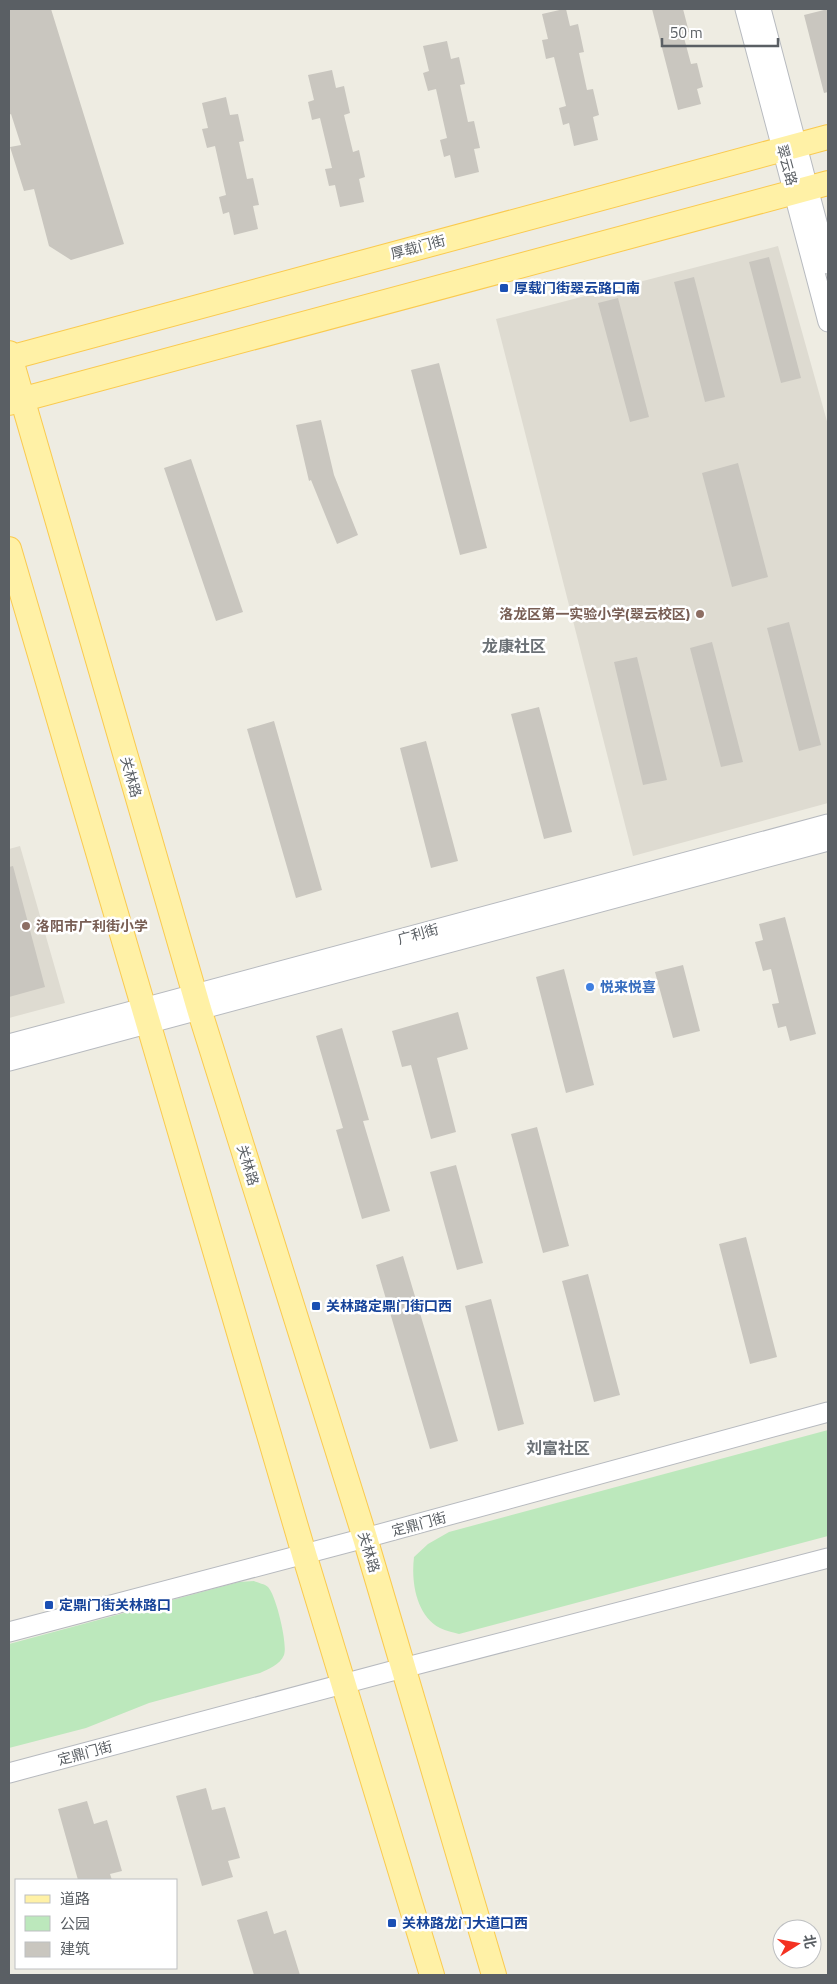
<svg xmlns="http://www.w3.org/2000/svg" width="837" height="1984" font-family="'Titillium Web','Noto Sans SC',sans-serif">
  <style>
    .education { fill: #dedbd1 }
    .green { fill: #bce8bc }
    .building { fill: #c9c6bf }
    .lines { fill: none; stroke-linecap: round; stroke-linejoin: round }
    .minor-casing { stroke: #b7babf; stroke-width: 21 }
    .major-casing { stroke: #faca4f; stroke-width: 26 }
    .minor { stroke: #fff; stroke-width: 19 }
    .major { stroke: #fff1a6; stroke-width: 24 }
    .transit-dot { fill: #1a4fb4; stroke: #fff; stroke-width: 2 }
    .education-dot { fill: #8d6e63; stroke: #fff; stroke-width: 2 }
    .shop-dot { fill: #3f7fe0; stroke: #fff; stroke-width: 2 }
    .labels { text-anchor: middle; stroke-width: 5; stroke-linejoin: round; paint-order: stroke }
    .street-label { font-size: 14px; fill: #5a5f64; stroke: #fff }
    .transit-label { font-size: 14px; font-weight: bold; fill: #164399; stroke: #fff; text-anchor: start }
    .education-label { font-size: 14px; font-weight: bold; fill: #785e54; stroke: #fff; text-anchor: end }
    .shop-label { font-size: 14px; font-weight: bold; fill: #366cbe; stroke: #fff; text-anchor: start }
    .quarter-label { font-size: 16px; font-weight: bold; fill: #6b7176; stroke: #fff }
  </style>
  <rect width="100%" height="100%" fill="#eeece2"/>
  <path class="education" d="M 778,246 L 828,425 L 828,803 L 633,856 L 496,319 Z
    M 20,846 L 65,1003 L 9,1018 L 9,849 Z"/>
  <path class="green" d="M 828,1430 L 828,1536 L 459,1634 C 453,1632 446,1631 440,1628 C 416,1615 411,1582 414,1557 L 428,1544 L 449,1532 Z
    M 254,1581 C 258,1583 265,1584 268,1587 C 276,1595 288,1645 284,1655 C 280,1665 268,1669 260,1673 L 149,1703 L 86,1728 L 9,1748 L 9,1644 L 239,1582 Z"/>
  <path class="building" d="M 9,9 L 51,9 L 124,244 L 71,260 L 49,246 L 34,189 L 24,191 L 10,147 L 21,145 L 11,114 L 9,115 Z
    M 564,9 L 566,9 L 570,26 L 578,24 L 584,52 L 579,53 L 587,90 L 593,89 L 599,115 L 593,117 L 598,140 L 574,146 L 569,123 L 563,125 L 559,108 L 566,106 L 554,57 L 546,59 L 542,40 L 548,39 L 542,14 Z
    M 652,9 L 683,9 L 689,32 L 683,34 L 691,64 L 697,63 L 703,87 L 697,89 L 701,104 L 678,110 Z
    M 828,9 L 828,92 L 824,93 L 804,15 Z
    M 447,41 L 451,59 L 459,57 L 465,84 L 460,85 L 468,122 L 474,121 L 480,148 L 474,149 L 479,172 L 455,178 L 450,155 L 444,157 L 440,140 L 447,138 L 436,89 L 428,91 L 423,73 L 429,71 L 423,46 Z
    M 332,70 L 336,88 L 344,86 L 350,113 L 344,115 L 353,152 L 359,150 L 365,177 L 359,179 L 364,202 L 340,207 L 335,185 L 329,186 L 325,169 L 332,168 L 320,118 L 312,120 L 308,102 L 314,100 L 308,75 Z
    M 226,97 L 230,115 L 238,114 L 244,141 L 239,142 L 247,179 L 253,178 L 259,205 L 253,206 L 258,229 L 234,235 L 229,212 L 223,214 L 219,197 L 226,195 L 215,146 L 207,148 L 202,129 L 208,128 L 202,103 Z
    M 769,257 L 801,378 L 781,383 L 749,262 Z
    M 694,277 L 725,397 L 705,402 L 674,282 Z
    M 618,298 L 649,417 L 630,422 L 598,303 Z
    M 439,363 L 487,548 L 460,555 L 411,370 Z
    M 321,420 L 334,475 L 358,535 L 337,544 L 311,480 L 309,481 L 296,425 Z
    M 191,459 L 243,612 L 216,621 L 164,468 Z
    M 738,463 L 768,577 L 732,587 L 702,473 Z
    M 789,622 L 821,745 L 799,751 L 767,628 Z
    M 712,642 L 743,762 L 721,767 L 690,648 Z
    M 637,657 L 667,780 L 643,785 L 614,662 Z
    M 539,707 L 572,832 L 544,839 L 511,714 Z
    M 274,721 L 322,890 L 296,898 L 247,729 Z
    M 426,741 L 458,861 L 431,868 L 400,748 Z
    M 13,866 L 45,987 L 9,997 L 9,867 Z
    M 785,917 L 816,1034 L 790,1041 L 786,1026 L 778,1028 L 772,1004 L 779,1003 L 771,969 L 763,971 L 755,942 L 763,940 L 759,924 Z
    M 683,965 L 700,1031 L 673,1038 L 655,972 Z
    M 564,969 L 594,1085 L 566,1093 L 536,977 Z
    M 458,1012 L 468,1049 L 437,1058 L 456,1132 L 431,1139 L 411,1065 L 402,1067 L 392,1031 Z
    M 342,1028 L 369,1120 L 363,1121 L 390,1211 L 362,1219 L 336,1130 L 343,1128 L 316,1036 Z
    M 537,1127 L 569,1246 L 543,1253 L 511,1134 Z
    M 456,1165 L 483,1263 L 457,1270 L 430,1172 Z
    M 746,1237 L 777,1357 L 750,1364 L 719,1244 Z
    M 403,1256 L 458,1441 L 430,1449 L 376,1265 Z
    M 588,1274 L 620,1395 L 594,1402 L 562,1281 Z
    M 491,1299 L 524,1424 L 498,1431 L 465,1306 Z
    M 206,1788 L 212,1810 L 225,1807 L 240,1858 L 228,1861 L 233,1877 L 202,1886 L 176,1796 Z
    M 87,1801 L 94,1824 L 107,1820 L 122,1871 L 110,1874 L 112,1880 L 78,1880 L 58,1809 Z
    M 267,1911 L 274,1934 L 286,1930 L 300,1975 L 254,1975 L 237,1920 Z"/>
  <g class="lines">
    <g class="minor-casing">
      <path id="minor" d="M 745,9 L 828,322
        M 761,9 L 828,264
        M 9,1044 L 828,824
        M 9,1061 L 828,841
        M 9,1632 L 365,1538 L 828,1412
        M 9,1773 L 403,1668 L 828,1558"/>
    </g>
    <g class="major-casing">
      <path id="major" d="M 9,353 L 199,1009 L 365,1538 L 494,1975
        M 9,358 L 828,137
        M 9,403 L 828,183
        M 9,549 L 304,1554 L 432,1975"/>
    </g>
    <use href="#minor" class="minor"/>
    <use href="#major" class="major"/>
  </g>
  <g class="transit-dot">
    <rect x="499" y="283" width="10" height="10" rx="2.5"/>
    <rect x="311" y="1301" width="10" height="10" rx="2.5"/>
    <rect x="44" y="1600" width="10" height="10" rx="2.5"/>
    <rect x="387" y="1918" width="10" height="10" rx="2.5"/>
  </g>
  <g class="education-dot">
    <circle cx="700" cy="614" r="5"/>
    <circle cx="26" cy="926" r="5"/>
  </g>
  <circle class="shop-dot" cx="590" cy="987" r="5"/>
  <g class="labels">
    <g class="street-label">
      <text transform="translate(787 165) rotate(75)" y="5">翠云路</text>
      <text transform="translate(418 247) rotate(-15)" y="5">厚载门街</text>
      <text transform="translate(131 777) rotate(74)" y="5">关林路</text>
      <text transform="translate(418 934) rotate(-15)" y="5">广利街</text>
      <text transform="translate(248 1165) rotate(73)" y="5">关林路</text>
      <text transform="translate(419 1524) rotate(-15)" y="5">定鼎门街</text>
      <text transform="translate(369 1552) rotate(73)" y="5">关林路</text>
      <text transform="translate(85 1753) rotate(-15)" y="5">定鼎门街</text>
    </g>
    <g class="transit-label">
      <text x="514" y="293">厚载门街翠云路口南</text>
      <text x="326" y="1311">关林路定鼎门街口西</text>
      <text x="59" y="1610">定鼎门街关林路口</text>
      <text x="402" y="1928">关林路龙门大道口西</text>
    </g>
    <g class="education-label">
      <text x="690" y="619">洛龙区第一实验小学(翠云校区)</text>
      <text x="36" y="931" text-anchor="start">洛阳市广利街小学</text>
    </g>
    <g class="shop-label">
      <text x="600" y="992">悦来悦喜</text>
    </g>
    <g class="quarter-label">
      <text x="514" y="652">龙康社区</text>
      <text x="558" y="1454">刘富社区</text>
    </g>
  </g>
  <rect width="837" height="1984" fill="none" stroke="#5a5f64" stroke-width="20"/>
  <rect x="15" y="1879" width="162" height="90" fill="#ffffff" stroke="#bdbfc1"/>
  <rect x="25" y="1895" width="25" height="8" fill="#fff1a6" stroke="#bdbfc1"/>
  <text x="60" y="1904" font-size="15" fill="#5a5f64">道路</text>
  <rect x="25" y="1916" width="25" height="15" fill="#bce8bc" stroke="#bdbfc1"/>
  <text x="60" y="1929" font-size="15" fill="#5a5f64">公园</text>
  <rect x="25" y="1942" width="25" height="15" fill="#c9c6bf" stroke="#bdbfc1"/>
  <text x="60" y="1954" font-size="15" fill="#5a5f64">建筑</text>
  <g transform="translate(797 1944) rotate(79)"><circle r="24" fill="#ffffff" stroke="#bdbfc1"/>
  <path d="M0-4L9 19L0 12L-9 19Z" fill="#f43222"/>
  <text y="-8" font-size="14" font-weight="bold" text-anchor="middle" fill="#5a5f64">北</text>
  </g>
  <path d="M662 38v8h116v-8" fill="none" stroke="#5a5f64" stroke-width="2.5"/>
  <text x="670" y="38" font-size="15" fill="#5a5f64" stroke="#ffffff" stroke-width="4" paint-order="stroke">50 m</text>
</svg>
